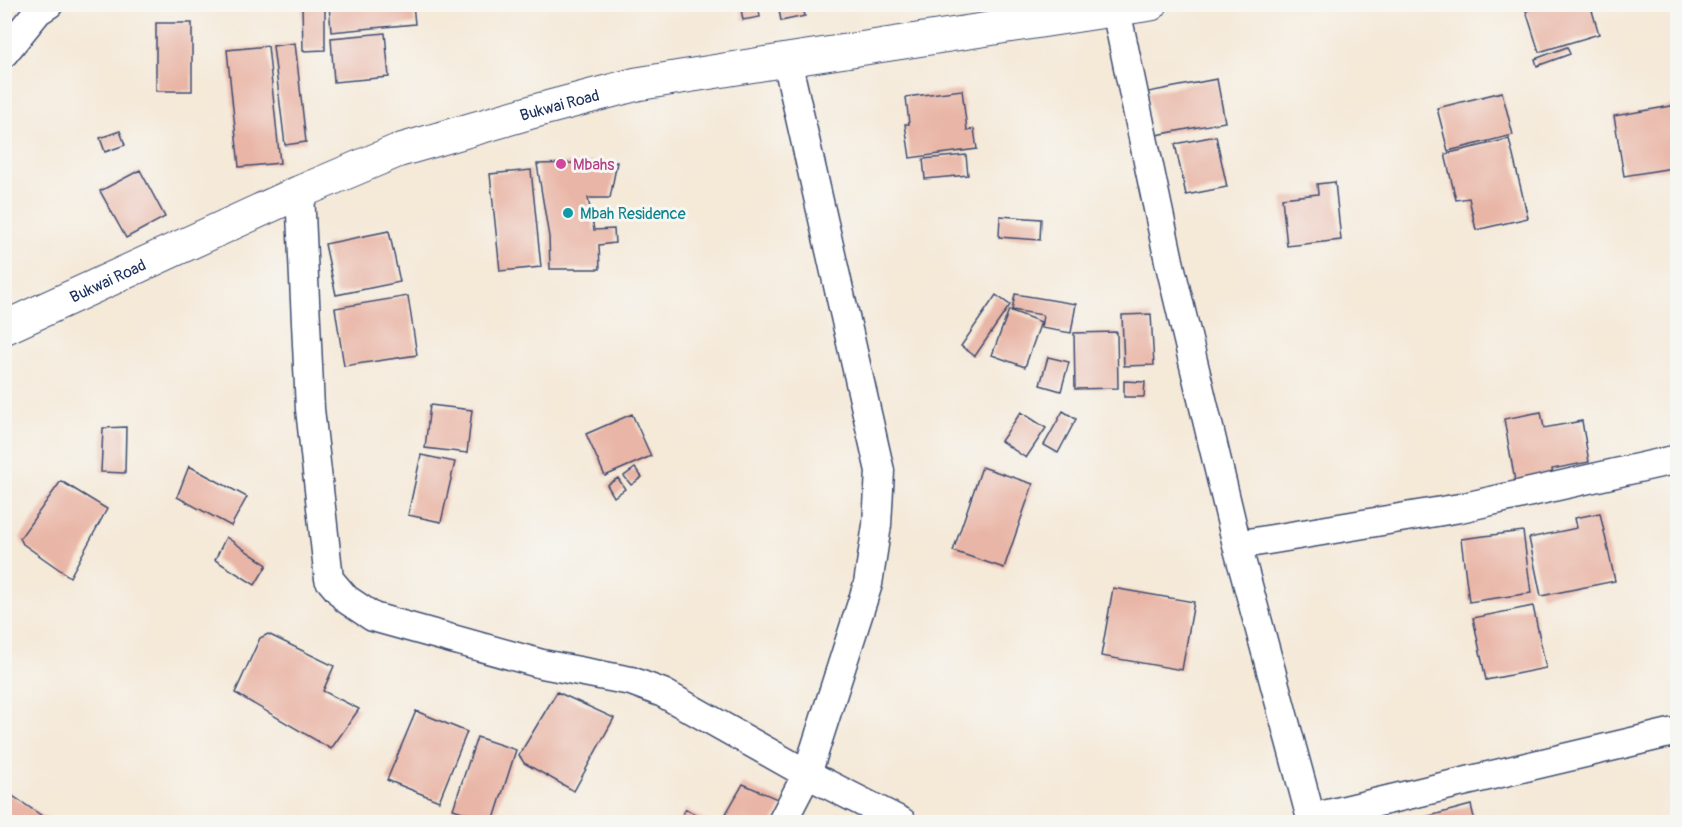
<svg xmlns="http://www.w3.org/2000/svg" width="1682" height="827" font-family="Pangolin,sans-serif">
  <style>
    .building { fill: #e9b5a6 }
    .lines { fill: none; stroke-linecap: round; stroke-linejoin: round }
    .minor-casing { stroke: #3c4b70; stroke-width: 31 }
    .tertiary-casing { stroke: #3c4b70; stroke-width: 35 }
    .minor { stroke: #fff; stroke-width: 28 }
    .tertiary { stroke: #fff; stroke-width: 33 }
    .hotel-dot { fill: #d1479c; stroke: #f6f6f2; stroke-width: 2 }
    .culture-dot { fill: #0f9aa8; stroke: #f6f6f2; stroke-width: 2 }
    .labels { text-anchor: middle; stroke-width: 6; stroke-linejoin: round; paint-order: stroke }
    .street-label { font-size: 16px; fill: #1b2f5e; stroke: #f6f6f2 }
    .hotel-label { font-size: 16px; fill: #b23c85; stroke: #f6f6f2; text-anchor: start }
    .culture-label { font-size: 16px; fill: #0d838f; stroke: #f6f6f2; text-anchor: start }
  </style>
  <rect width="100%" height="100%" fill="#f6f6f2"/>
  <filter id="ink" filterUnits="userSpaceOnUse"><feTurbulence type="fractalNoise" baseFrequency=".0167" numOctaves="2"/><feDisplacementMap in="SourceGraphic" scale="12" xChannelSelector="R" yChannelSelector="G"/><feConvolveMatrix kernelMatrix="1 2 1 2 8 2 1 2 1" color-interpolation-filters="sRGB"/></filter>
  <filter id="wash" filterUnits="userSpaceOnUse"><feTurbulence type="fractalNoise" baseFrequency=".008" numOctaves="4" result="noise"/><feDisplacementMap in="SourceGraphic" scale="24" xChannelSelector="R" yChannelSelector="G"/><feGaussianBlur stdDeviation="1.35" result="paint"/><feColorMatrix in="noise" values="0 0 0 0 0 0 0 0 0 0 0 0 0 0 0 0 0 1.4 0 .05"/><feComposite in="paint" operator="in"/></filter>
  <g filter="url(#wash)">
    <rect width="100%" height="100%" fill="#f5e9d8"/>
    <g id="blocks">
      <path class="building" d="M 302,4 L 325,4 L 325,50 L 303,51 Z
        M 329,4 L 413,4 L 415,24 L 331,32 Z
        M 740,4 L 758,4 L 760,17 L 743,20 Z
        M 778,4 L 802,4 L 805,16 L 781,21 Z
        M 1547,4 L 1590,4 L 1599,34 L 1539,52 L 1526,11 Z
        M 156,23 L 192,23 L 192,91 L 156,91 Z
        M 385,33 L 389,77 L 334,82 L 331,38 Z
        M 295,43 L 306,142 L 285,145 L 273,46 Z
        M 268,46 L 280,163 L 239,167 L 227,50 Z
        M 1567,47 L 1570,54 L 1537,66 L 1535,59 Z
        M 1217,79 L 1225,122 L 1156,135 L 1148,92 Z
        M 962,90 L 967,130 L 974,129 L 977,149 L 910,158 L 905,124 L 909,124 L 906,97 Z
        M 1502,92 L 1513,135 L 1448,151 L 1437,108 Z
        M 1677,105 L 1678,167 L 1624,176 L 1614,116 Z
        M 120,131 L 125,145 L 105,152 L 100,138 Z
        M 1216,136 L 1227,187 L 1186,195 L 1175,144 Z
        M 1509,139 L 1528,218 L 1476,230 L 1469,198 L 1456,200 L 1445,154 Z
        M 966,155 L 968,175 L 925,179 L 923,159 Z
        M 617,162 L 610,198 L 588,198 L 594,230 L 614,229 L 615,243 L 599,245 L 600,269 L 550,269 L 549,237 L 537,164 Z
        M 140,170 L 165,217 L 126,238 L 100,191 Z
        M 531,170 L 541,267 L 500,271 L 490,174 Z
        M 1335,182 L 1341,240 L 1287,246 L 1282,198 L 1318,194 L 1317,184 Z
        M 1000,216 L 1041,219 L 1040,240 L 999,237 Z
        M 389,231 L 400,282 L 336,295 L 325,244 Z
        M 1015,294 L 1076,304 L 1071,333 L 1041,328 L 1043,315 L 1012,310 Z
        M 996,295 L 1010,305 L 975,356 L 961,346 Z
        M 408,296 L 417,355 L 344,366 L 335,308 Z
        M 1009,310 L 1041,322 L 1025,367 L 992,355 Z
        M 1151,314 L 1154,365 L 1124,366 L 1122,315 Z
        M 1117,332 L 1118,388 L 1075,389 L 1074,333 Z
        M 1048,357 L 1069,362 L 1061,391 L 1040,385 Z
        M 1124,381 L 1145,382 L 1144,397 L 1124,397 Z
        M 430,405 L 472,410 L 467,453 L 425,448 Z
        M 1063,411 L 1076,419 L 1058,453 L 1044,445 Z
        M 1021,412 L 1046,428 L 1026,458 L 1001,441 Z
        M 1541,412 L 1544,428 L 1582,421 L 1589,462 L 1552,469 L 1554,480 L 1516,487 L 1504,419 Z
        M 632,414 L 651,456 L 605,476 L 586,434 Z
        M 126,427 L 125,473 L 101,472 L 103,428 Z
        M 421,455 L 455,462 L 441,522 L 408,515 Z
        M 189,466 L 247,497 L 231,526 L 177,497 Z
        M 982,467 L 1033,484 L 1004,568 L 953,551 Z
        M 635,468 L 642,477 L 631,485 L 624,476 Z
        M 618,478 L 625,489 L 614,497 L 607,485 Z
        M 61,481 L 107,509 L 70,577 L 23,544 L 20,538 Z
        M 1600,513 L 1615,581 L 1541,596 L 1529,538 L 1577,528 L 1575,518 Z
        M 1523,531 L 1531,593 L 1469,602 L 1461,539 Z
        M 226,537 L 267,565 L 255,585 L 215,560 Z
        M 1113,588 L 1194,602 L 1182,670 L 1101,656 Z
        M 1533,606 L 1546,668 L 1486,680 L 1473,618 Z
        M 268,634 L 334,666 L 323,691 L 359,709 L 331,749 L 235,693 L 260,638 Z
        M 557,692 L 614,718 L 574,791 L 524,763 L 519,755 Z
        M 416,711 L 467,732 L 439,801 L 387,780 Z
        M 477,737 L 516,750 L 493,822 L 453,809 Z
        M 743,784 L 784,802 L 773,822 L 732,822 L 724,817 Z
        M 4,790 L 51,822 L 4,822 Z
        M 1471,805 L 1475,822 L 1407,822 Z
        M 686,809 L 708,822 L 678,822 Z"/>
    </g>
  </g>
  <g filter="url(#ink)">
    <use href="#blocks" fill-opacity="0" stroke="#3c4b70" stroke-width="1.5"/>
    <g class="lines">
      <g class="minor-casing">
        <path id="minor" d="M 1116,10 L 1169,261 L 1237,545 L 1312,822
          M 4,53 L 38,11 L 49,4
          M 300,192 L 310,409 L 329,579 L 346,599 L 373,617 L 542,664 L 631,681 L 663,693 L 807,774 L 902,822
          M 1237,545 L 1460,508 L 1678,459
          M 1311,818 L 1678,731
          M 782,822 L 807,774 L 868,584 L 877,525 L 880,471 L 787,60"/>
      </g>
      <g class="tertiary-casing">
        <g id="tertiary">
          <path id="s1" d="M 4,328 L 300,192 L 397,151 L 535,111 L 637,84 L 787,60 L 1151,4"/>
        </g>
      </g>
      <use href="#minor" class="minor"/>
      <use href="#tertiary" class="tertiary"/>
    </g>
  </g>
  <circle class="hotel-dot" cx="561" cy="164" r="6"/>
  <circle class="culture-dot" cx="568" cy="213" r="6"/>
  <g class="labels">
    <g class="street-label">
      <text dy="6" stroke="none"><textPath href="#s1" startOffset="600">Bukwai Road</textPath></text>
      <text dy="6" stroke="none"><textPath href="#s1" startOffset="114">Bukwai Road</textPath></text>
    </g>
    <g class="hotel-label">
      <text x="573" y="170">Mbahs</text>
    </g>
    <g class="culture-label">
      <text x="580" y="219">Mbah Residence</text>
    </g>
  </g>
  <rect width="1682" height="827" fill="none" stroke="#f6f6f2" stroke-width="24"/>
</svg>
